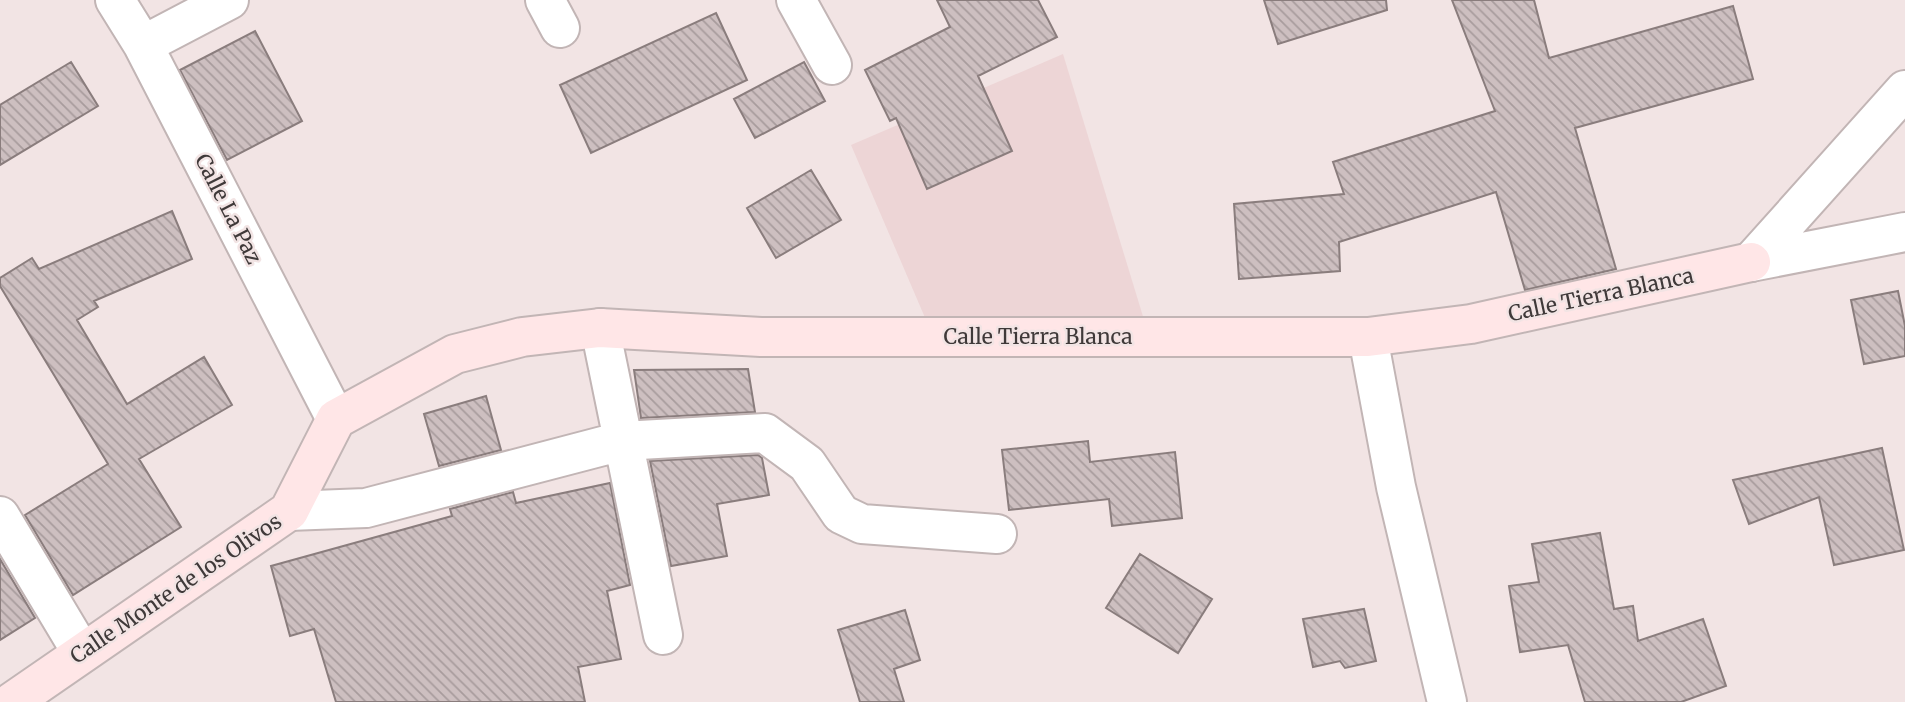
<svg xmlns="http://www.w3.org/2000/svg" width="1905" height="702" font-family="Merriweather,serif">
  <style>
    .built { fill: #edd5d6 }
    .building { fill: url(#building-back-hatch); stroke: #8a7d7d; stroke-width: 2 }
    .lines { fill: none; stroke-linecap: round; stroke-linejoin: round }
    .street-casing { stroke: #c2b5b5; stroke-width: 42 }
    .secondary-casing { stroke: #c2b5b5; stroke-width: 42 }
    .street { stroke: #fff; stroke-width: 38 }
    .secondary { stroke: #ffe6e7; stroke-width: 38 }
    .labels { text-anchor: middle; stroke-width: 5; stroke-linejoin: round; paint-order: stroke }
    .street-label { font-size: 21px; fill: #3f3939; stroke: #f2e4e4 }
  </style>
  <defs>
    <pattern id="building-back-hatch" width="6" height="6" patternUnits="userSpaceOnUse" patternTransform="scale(1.75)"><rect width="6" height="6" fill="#cdbfc0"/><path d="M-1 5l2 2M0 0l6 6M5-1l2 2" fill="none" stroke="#a89c9d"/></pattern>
  </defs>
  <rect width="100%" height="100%" fill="#f2e4e4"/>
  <path class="built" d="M 1063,54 L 1145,323 L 929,327 L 851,145 Z"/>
  <path class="building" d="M 937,0 L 1038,0 L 1057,37 L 978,76 L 1012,151 L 927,189 L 896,118 L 890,121 L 865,70 L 950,27 Z
    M 1264,0 L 1386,0 L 1387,10 L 1278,44 Z
    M 1452,0 L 1534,0 L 1549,58 L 1733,6 L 1753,79 L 1575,128 L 1616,269 L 1525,290 L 1496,192 L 1339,242 L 1340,271 L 1239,279 L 1234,204 L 1344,194 L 1333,162 L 1495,111 Z
    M 716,13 L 747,80 L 591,153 L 560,85 Z
    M 255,31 L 302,121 L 227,160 L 180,70 Z
    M 71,62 L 98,106 L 0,165 L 0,105 Z
    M 804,62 L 825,101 L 755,138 L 734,99 Z
    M 811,170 L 841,220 L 776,258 L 747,208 Z
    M 172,211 L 192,259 L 94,301 L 98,307 L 77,320 L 127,404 L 204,357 L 232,405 L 139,459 L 181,527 L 73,595 L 25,515 L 108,464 L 0,286 L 0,278 L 32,258 L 39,269 Z
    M 1898,291 L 1905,326 L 1905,356 L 1864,364 L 1851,300 Z
    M 748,369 L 755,412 L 641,418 L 634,370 Z
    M 486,396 L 501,450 L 439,466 L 424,414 Z
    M 1088,441 L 1090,462 L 1175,452 L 1182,518 L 1112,526 L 1109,499 L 1009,510 L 1002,450 Z
    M 1882,448 L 1904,550 L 1834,565 L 1819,497 L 1749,524 L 1733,480 Z
    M 758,455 L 762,458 L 769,495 L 717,504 L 727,556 L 671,566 L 650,461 Z
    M 610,483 L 630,585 L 607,591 L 621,659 L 578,667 L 585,702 L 336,702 L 314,629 L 290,636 L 271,566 L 452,516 L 450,509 L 513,492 L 516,503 Z
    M 1600,533 L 1614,609 L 1633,606 L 1638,641 L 1703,619 L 1726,686 L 1681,702 L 1585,702 L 1568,645 L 1520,652 L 1509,586 L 1539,582 L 1532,544 Z
    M 1140,554 L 1212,599 L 1178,653 L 1106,608 Z
    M 0,559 L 35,618 L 0,640 Z
    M 1364,609 L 1376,661 L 1345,668 L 1340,661 L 1313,667 L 1303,619 Z
    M 905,610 L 920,660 L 894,669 L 904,702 L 860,702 L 838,630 Z"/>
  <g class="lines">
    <g class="street-casing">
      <path id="street" d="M 115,0 L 143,45 L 336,419
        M 545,0 L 560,28
        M 796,0 L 832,65
        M 143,45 L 229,0
        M 1751,262 L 1905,90
        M 1751,262 L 1905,232
        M 600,328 L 663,635
        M 1368,337 L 1396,487 L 1447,702
        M 289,511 L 366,508 L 622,441 L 765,433 L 807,464 L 841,514 L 862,524 L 997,534
        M 0,516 L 82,653"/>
    </g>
    <g class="secondary-casing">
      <path id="secondary" d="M 12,702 L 289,511 L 336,419 L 455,354 L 522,337 L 600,328 L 761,337 L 1368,337 L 1471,324 L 1751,262"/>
    </g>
    <use href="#street" class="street"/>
    <use href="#secondary" class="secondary"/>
  </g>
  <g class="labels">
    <g class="street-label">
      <text transform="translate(228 209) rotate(63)" y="7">Calle La Paz</text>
      <text transform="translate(1601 295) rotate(-12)" y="7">Calle Tierra Blanca</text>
      <text x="1038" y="344">Calle Tierra Blanca</text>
      <text transform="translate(176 589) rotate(-34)" y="7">Calle Monte de los Olivos</text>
    </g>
  </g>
</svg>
